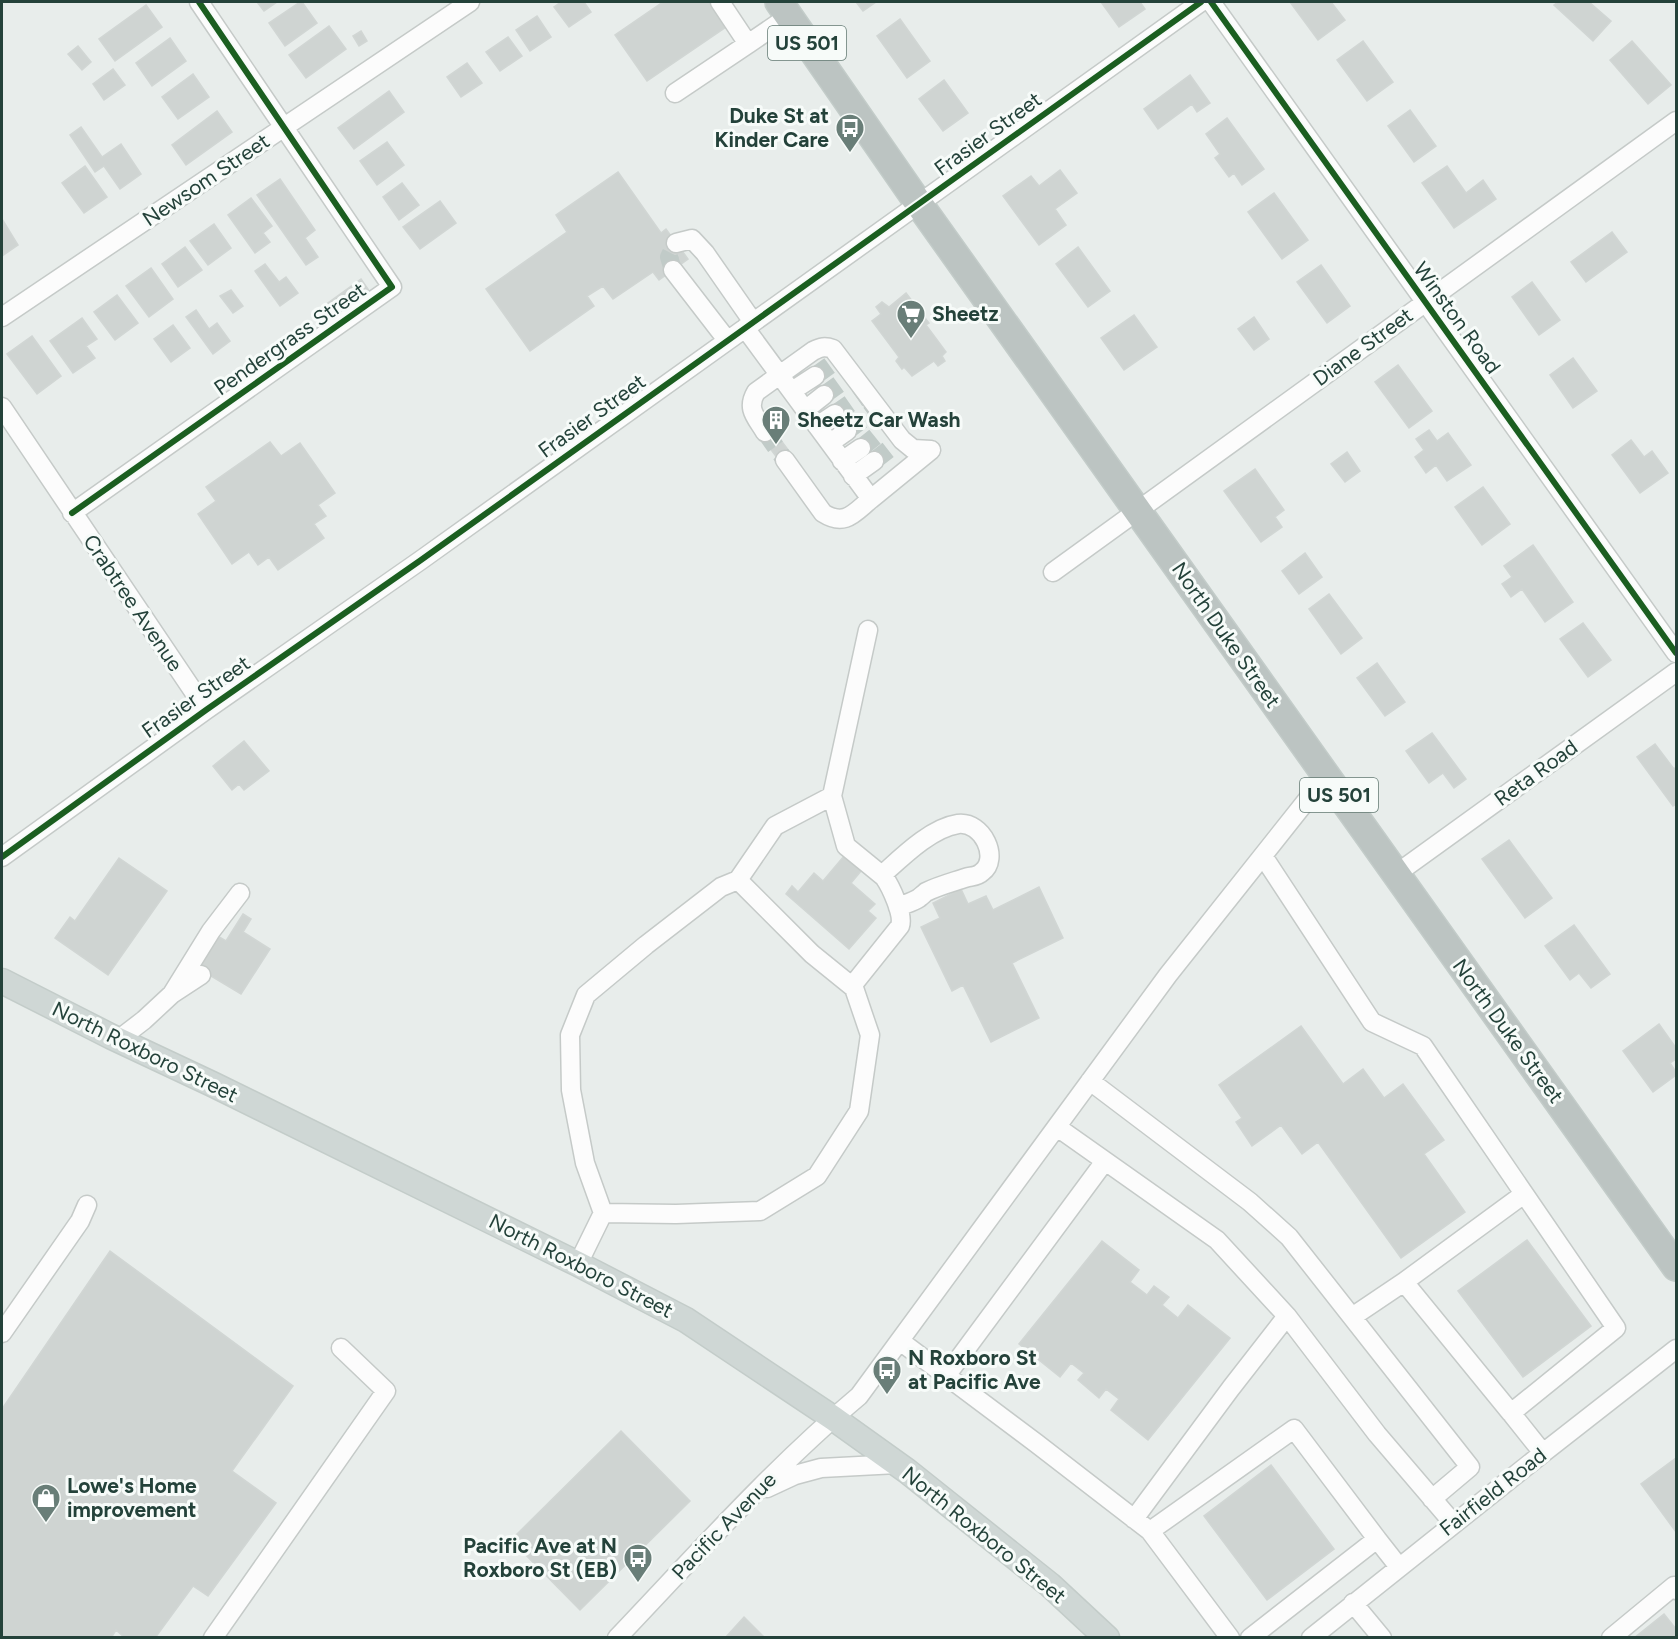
<svg xmlns="http://www.w3.org/2000/svg" width="1678" height="1639" font-family="Figtree,sans-serif">
  <style>
    .building { fill: #cfd4d2; stroke: #d1d6d4; stroke-width: 1.5 }
    .lines { fill: none; stroke-linecap: round; stroke-linejoin: round }
    .minor-tunnel { stroke: #c1cbc8; stroke-width: 18; stroke-dasharray: 18 9; stroke-linecap: butt }
    .minor-casing { stroke: #c5cac8; stroke-width: 21 }
    .major-casing { stroke: #c3ccc9; stroke-width: 27 }
    .highway-casing { stroke: #c3ccc9; stroke-width: 30 }
    .minor { stroke: #fcfcfc; stroke-width: 18 }
    .major { stroke: #cfd7d5; stroke-width: 24 }
    .highway { stroke: #bcc4c2; stroke-width: 27 }
    .cycleway-casing { stroke: #f7fbf9; stroke-width: 10 }
    .cycleway { stroke: #1b5e20; stroke-width: 6 }
    .labels { text-anchor: middle; stroke-width: 6; stroke-linejoin: round; paint-order: stroke }
    .shield { fill: #f7fbf9; stroke: #637a73; stroke-width: 1.5 }
    .shield-label { font-size: 20px; font-weight: bold; fill: #24423a }
    .poi-label { font-size: 21px; font-weight: bold; fill: #24423a; stroke: #f7fbf9; text-anchor: start }
    .street-label { font-size: 21px; fill: #24423a; stroke: #f7fbf9 }
  </style>
  <rect width="100%" height="100%" fill="#e8edeb"/>
  <path class="building" d="M 257,2 L 277,2 L 264,11 Z
    M 300,2 L 302,2 L 317,23 L 285,46 L 269,23 Z
    M 561,2 L 584,2 L 591,12 L 569,27 L 554,7 Z
    M 663,2 L 713,2 L 729,25 L 647,81 L 615,35 Z
    M 856,2 L 876,2 L 863,11 Z
    M 1101,2 L 1140,2 L 1145,9 L 1119,27 Z
    M 1290,2 L 1331,2 L 1345,20 L 1318,40 Z
    M 1558,2 L 1589,2 L 1611,21 L 1593,41 L 1554,5 Z
    M 146,5 L 162,27 L 115,61 L 99,39 Z
    M 537,16 L 551,37 L 530,51 L 516,30 Z
    M 900,19 L 930,61 L 907,78 L 877,36 Z
    M 329,26 L 346,49 L 306,78 L 289,55 Z
    M 361,31 L 367,41 L 359,46 L 353,36 Z
    M 508,37 L 522,56 L 500,71 L 486,52 Z
    M 170,38 L 186,61 L 152,86 L 136,63 Z
    M 1363,41 L 1393,82 L 1367,101 L 1337,60 Z
    M 1632,41 L 1671,85 L 1648,104 L 1610,60 Z
    M 78,46 L 91,62 L 82,70 L 68,54 Z
    M 467,63 L 482,83 L 461,97 L 447,77 Z
    M 113,69 L 125,85 L 104,100 L 93,84 Z
    M 193,74 L 209,97 L 178,119 L 162,97 Z
    M 1190,75 L 1210,103 L 1197,112 L 1192,104 L 1158,129 L 1144,109 Z
    M 944,80 L 968,113 L 943,131 L 919,99 Z
    M 389,91 L 404,112 L 354,149 L 338,128 Z
    M 1410,110 L 1436,146 L 1414,162 L 1388,126 Z
    M 217,111 L 232,132 L 186,165 L 172,145 Z
    M 1227,118 L 1264,169 L 1242,185 L 1234,173 L 1229,177 L 1215,158 L 1220,154 L 1206,134 Z
    M 81,127 L 102,157 L 121,144 L 141,174 L 120,189 L 104,166 L 95,172 L 70,135 Z
    M 387,142 L 404,165 L 377,185 L 360,161 Z
    M 85,166 L 107,197 L 84,213 L 62,183 Z
    M 1447,166 L 1466,193 L 1483,180 L 1496,199 L 1454,228 L 1422,183 Z
    M 1060,170 L 1077,193 L 1055,209 L 1066,225 L 1039,245 L 1003,196 L 1031,176 L 1039,186 Z
    M 618,172 L 661,233 L 666,229 L 688,259 L 659,280 L 653,272 L 613,299 L 603,286 L 587,296 L 594,306 L 530,351 L 486,289 L 567,232 L 556,215 Z
    M 280,179 L 315,230 L 305,238 L 318,257 L 306,265 L 257,195 Z
    M 402,183 L 419,205 L 399,220 L 383,197 Z
    M 1274,193 L 1308,240 L 1282,259 L 1248,212 Z
    M 251,198 L 272,226 L 263,233 L 270,242 L 255,253 L 228,215 Z
    M 440,201 L 456,223 L 420,249 L 403,227 Z
    M 2,219 L 18,245 L 2,256 Z
    M 214,224 L 231,248 L 208,265 L 190,241 Z
    M 1612,232 L 1627,252 L 1586,282 L 1571,262 Z
    M 185,247 L 202,270 L 178,287 L 162,264 Z
    M 1078,247 L 1110,291 L 1088,307 L 1056,264 Z
    M 265,264 L 279,282 L 286,277 L 298,293 L 280,306 L 255,271 Z
    M 1321,265 L 1350,306 L 1327,323 L 1297,282 Z
    M 151,268 L 173,299 L 149,317 L 126,286 Z
    M 361,279 L 370,292 L 337,316 L 328,303 Z
    M 1532,282 L 1560,320 L 1539,335 L 1512,297 Z
    M 231,290 L 243,306 L 233,313 L 220,296 Z
    M 906,293 L 929,323 L 926,325 L 946,352 L 942,356 L 945,361 L 938,366 L 934,361 L 912,376 L 904,367 L 902,369 L 896,361 L 899,357 L 872,321 L 881,314 L 876,307 L 882,302 L 889,307 Z
    M 117,295 L 138,323 L 115,340 L 94,312 Z
    M 196,310 L 209,329 L 217,323 L 230,341 L 213,354 L 186,317 Z
    M 1134,315 L 1157,347 L 1124,370 L 1101,338 Z
    M 1254,317 L 1269,339 L 1254,350 L 1238,329 Z
    M 82,318 L 97,339 L 86,346 L 95,358 L 73,373 L 50,341 Z
    M 173,325 L 190,348 L 171,362 L 154,339 Z
    M 32,336 L 61,376 L 37,394 L 7,354 Z
    M 1573,358 L 1597,391 L 1573,408 L 1550,375 Z
    M 1398,365 L 1432,411 L 1409,428 L 1375,382 Z
    M 771,427 L 792,455 L 781,463 L 760,435 Z
    M 1429,430 L 1437,441 L 1448,433 L 1471,465 L 1447,481 L 1436,465 L 1426,473 L 1415,457 L 1424,450 L 1416,439 Z
    M 1631,440 L 1644,457 L 1652,451 L 1668,473 L 1640,493 L 1612,455 Z
    M 270,442 L 281,456 L 300,443 L 335,493 L 318,505 L 326,516 L 314,524 L 324,538 L 278,570 L 269,557 L 258,565 L 249,552 L 232,564 L 198,514 L 216,501 L 206,487 Z
    M 1347,452 L 1360,471 L 1345,482 L 1331,464 Z
    M 1255,469 L 1284,510 L 1275,517 L 1282,527 L 1261,542 L 1224,491 Z
    M 1483,487 L 1510,524 L 1482,545 L 1455,507 Z
    M 1533,545 L 1573,602 L 1545,622 L 1522,589 L 1511,597 L 1502,584 L 1512,577 L 1504,566 Z
    M 1305,553 L 1322,577 L 1299,594 L 1282,571 Z
    M 1329,594 L 1362,638 L 1341,654 L 1309,609 Z
    M 1583,623 L 1611,660 L 1588,677 L 1560,639 Z
    M 1377,663 L 1405,702 L 1385,716 L 1357,678 Z
    M 1432,733 L 1466,779 L 1454,788 L 1443,773 L 1429,783 L 1406,751 Z
    M 244,741 L 269,771 L 244,790 L 239,784 L 232,790 L 213,766 Z
    M 1655,744 L 1674,769 L 1676,767 L 1676,804 L 1673,806 L 1637,757 Z
    M 1509,840 L 1552,898 L 1525,918 L 1482,859 Z
    M 844,856 L 861,871 L 851,883 L 875,904 L 868,911 L 876,918 L 849,949 L 786,894 L 792,886 L 798,892 L 814,873 L 823,881 Z
    M 119,858 L 167,891 L 108,975 L 55,938 L 70,917 L 75,921 Z
    M 1039,887 L 1063,938 L 1012,963 L 1039,1018 L 991,1042 L 963,985 L 952,991 L 921,927 L 940,918 L 933,903 L 961,889 L 968,904 L 986,896 L 993,910 Z
    M 243,914 L 251,919 L 243,932 L 270,949 L 241,994 L 196,967 L 216,935 L 226,941 Z
    M 1574,925 L 1610,974 L 1591,988 L 1579,973 L 1570,980 L 1545,946 Z
    M 1659,1024 L 1676,1048 L 1676,1059 L 1670,1063 L 1676,1072 L 1676,1075 L 1653,1092 L 1623,1051 Z
    M 1301,1026 L 1343,1084 L 1363,1069 L 1384,1098 L 1403,1084 L 1444,1140 L 1424,1154 L 1465,1212 L 1401,1258 L 1318,1142 L 1302,1154 L 1281,1125 L 1252,1146 L 1236,1122 L 1242,1118 L 1219,1085 Z
    M 1527,1240 L 1591,1326 L 1523,1377 L 1458,1291 Z
    M 1102,1241 L 1139,1270 L 1130,1282 L 1147,1295 L 1154,1286 L 1169,1297 L 1162,1305 L 1178,1318 L 1188,1305 L 1230,1338 L 1148,1440 L 1111,1410 L 1119,1399 L 1106,1389 L 1099,1398 L 1078,1380 L 1084,1373 L 1071,1363 L 1060,1377 L 1019,1344 Z
    M 110,1251 L 293,1386 L 232,1471 L 276,1503 L 208,1596 L 193,1586 L 155,1638 L 125,1638 L 116,1630 L 111,1638 L 2,1638 L 2,1409 Z
    M 621,1431 L 690,1501 L 580,1610 L 511,1540 Z
    M 1676,1458 L 1676,1532 L 1641,1484 Z
    M 1271,1465 L 1334,1549 L 1267,1600 L 1204,1516 Z
    M 1664,1614 L 1676,1629 L 1676,1638 L 1634,1638 Z
    M 744,1617 L 765,1638 L 725,1638 Z"/>
  <g class="lines">
    <path class="minor-tunnel" d="M 673,270 L 669,257 L 676,243
      M 815,376 L 833,363
      M 824,395 L 845,380
      M 835,414 L 858,398
      M 847,431 L 870,414
      M 765,432 L 785,460
      M 861,448 L 882,431
      M 874,461 L 893,446"/>
    <g class="minor-casing">
      <path id="minor" d="M 720,2 L 748,44 L 789,16
        M 1211,2 L 1676,653
        M 675,93 L 748,44
        M 676,243 L 692,239 L 705,253 L 753,322
        M 673,270 L 727,340
        M 2,317 L 470,2
        M 745,328 L 871,499 L 931,450
        M 792,391 L 815,376
        M 2,407 L 206,710
        M 805,410 L 824,395
        M 817,426 L 835,414
        M 765,432 C 756,417 746,409 756,392 L 813,351 C 821,347 825,346 833,349 L 902,440 L 913,449 L 931,450
        M 830,443 L 847,431
        M 785,460 L 823,513 C 845,527 854,513 871,499
        M 842,461 L 861,448
        M 853,476 L 874,461
        M 72,513 L 392,287 L 199,2
        M 1053,572 L 1676,121
        M 832,796 L 846,846 L 884,877 C 891,887 904,915 900,926 L 852,986
        M 1263,856 L 1372,1022 L 1423,1046 L 1616,1328 L 1511,1413 L 1543,1453
        M 2,857 L 206,710 L 421,560 L 1201,2
        M 1396,874 L 1676,672
        M 882,875 C 902,857 931,828 958,824 C 983,821 1000,859 982,872 C 977,877 971,876 965,878 C 953,882 938,886 926,892 C 925,893 920,897 919,898 C 913,902 905,904 898,907
        M 738,880 L 775,826 L 832,796 L 868,630
        M 172,994 L 211,931 L 240,893
        M 118,1040 L 144,1020 L 172,994 L 201,975
        M 1090,1081 L 1250,1202 L 1289,1237 L 1470,1467 L 1432,1499
        M 1057,1127 L 1217,1240 L 1287,1316 L 1377,1434 L 1454,1524
        M 578,1264 L 603,1213 L 585,1163 L 571,1090 L 570,1035 L 586,995 L 646,945 L 721,887 L 738,880 L 812,954 L 854,988 L 870,1035 L 859,1111 L 817,1176 L 760,1211 L 676,1214 L 603,1213
        M 1404,1282 L 1524,1194
        M 1352,1317 L 1404,1282 L 1511,1413
        M 2,1333 L 80,1221 L 87,1205
        M 900,1341 L 1036,1443 L 1150,1531 L 1230,1638
        M 946,1376 L 1105,1161
        M 767,1488 L 795,1475 L 821,1468 L 897,1464
        M 1134,1519 L 1231,1388 L 1287,1316
        M 1150,1531 L 1294,1429 L 1377,1539
        M 1353,1603 L 1382,1638
        M 213,1638 L 386,1391 L 341,1348
        M 617,1638 C 696,1555 772,1469 859,1396 L 1168,975 L 1326,776
        M 1250,1638 L 1377,1539 L 1399,1567
        M 1311,1638 L 1543,1453 L 1676,1349
        M 1611,1638 L 1674,1586 L 1676,1590"/>
    </g>
    <g class="major-casing">
      <path id="major" d="M 2,981 L 112,1037 L 212,1084 L 578,1264 L 686,1320 L 833,1418 L 907,1471 L 1050,1585 L 1107,1638"/>
    </g>
    <g class="highway-casing">
      <path id="highway" d="M 779,2 L 919,204 L 1676,1267"/>
    </g>
    <use href="#minor" class="minor"/>
    <use href="#major" class="major"/>
    <use href="#highway" class="highway"/>
    <g class="cycleway-casing">
      <path id="cycleway" d="M 1211,2 L 1676,653
        M 72,513 L 392,287 L 199,2
        M 2,857 L 206,710 L 421,560 L 1201,2"/>
    </g>
    <use href="#cycleway" class="cycleway"/>
  </g>
  <defs>
    <g id="bus-pin" transform="scale(1.5)"><path d="M0 17L-7.5 6A9.5 9.5 0 1 1 7.5 6Z" fill="#697e78" stroke="#f7fbf9"/><path d="M-5-6H5V4H4V6H2V4H-2V6H-4V4H-5ZM-3.5-4V0h7V-4ZM-3.5 1.2v1.5H-2V1.2ZM2 1.2v1.5H3.5V1.2Z" fill="#fff"/></g>
    <g id="supermarket-pin" transform="scale(1.5)"><path d="M0 17L-7.5 6A9.5 9.5 0 1 1 7.5 6Z" fill="#697e78" stroke="#f7fbf9"/><path d="M-6-5.5h2.5l.6 2H6L4.5 2H-2.5L-4.4-4H-6ZM-1.5 3.2a1.3 1.3 0 1 0 .1 0ZM3 3.2a1.3 1.3 0 1 0 .1 0Z" fill="#fff"/></g>
    <g id="building-pin" transform="scale(1.5)"><path d="M0 17L-7.5 6A9.5 9.5 0 1 1 7.5 6Z" fill="#697e78" stroke="#f7fbf9"/><path d="M-4-6H4V6H1V3H-1V6H-4ZM-2.5-4.3h1.7v1.8h-1.7ZM.8-4.3h1.7v1.8H.8ZM-2.5-1h1.7V.8h-1.7ZM.8-1h1.7V.8H.8Z" fill="#fff"/></g>
    <g id="shop-pin" transform="scale(1.5)"><path d="M0 17L-7.5 6A9.5 9.5 0 1 1 7.5 6Z" fill="#697e78" stroke="#f7fbf9"/><path d="M-5-2.5h2.3a2.7 3.5 0 0 1 5.4 0H5L5.5 6h-11ZM-1.5-2.5h3a1.5 2.3 0 0 0-3 0Z" fill="#fff"/></g>
  </defs>
  <g fill-rule="evenodd">
    <use href="#bus-pin" x="850" y="128"/>
    <use href="#supermarket-pin" x="911" y="314"/>
    <use href="#building-pin" x="776" y="420"/>
    <use href="#bus-pin" x="887" y="1370"/>
    <use href="#shop-pin" x="46" y="1498"/>
    <use href="#bus-pin" x="638" y="1558"/>
  </g>
  <g class="labels">
    <g class="shield">
      <rect x="768" y="26" width="78" height="34" rx="4.5"/>
      <rect x="1300" y="778" width="78" height="34" rx="4.5"/>
    </g>
    <g class="shield-label">
      <text x="807" y="50">US 501</text>
      <text x="1339" y="802">US 501</text>
    </g>
    <g class="poi-label">
      <text x="829" y="123" text-anchor="end">Duke St at<tspan x="829" dy="24">Kinder Care</tspan></text>
      <text x="932" y="321">Sheetz</text>
      <text x="797" y="427">Sheetz Car Wash</text>
      <text x="908" y="1365">N Roxboro St<tspan x="908" dy="24">at Pacific Ave</tspan></text>
      <text x="67" y="1493">Lowe's Home<tspan x="67" dy="24">improvement</tspan></text>
      <text x="617" y="1553" text-anchor="end">Pacific Ave at N<tspan x="617" dy="24">Roxboro St (EB)</tspan></text>
    </g>
    <g class="street-label">
      <text transform="translate(988 134) rotate(-36)" y="7">Frasier Street</text>
      <text transform="translate(206 180) rotate(-34)" y="7">Newsom Street</text>
      <text transform="translate(1457 318) rotate(54)" y="7">Winston Road</text>
      <text transform="translate(290 339) rotate(-35)" y="7">Pendergrass Street</text>
      <text transform="translate(1363 347) rotate(-36)" y="7">Diane Street</text>
      <text transform="translate(592 416) rotate(-36)" y="7">Frasier Street</text>
      <text transform="translate(133 603) rotate(56)" y="7">Crabtree Avenue</text>
      <text transform="translate(1226 635) rotate(55)" y="7">North Duke Street</text>
      <text transform="translate(196 697) rotate(-35)" y="7">Frasier Street</text>
      <text transform="translate(1536 773) rotate(-36)" y="7">Reta Road</text>
      <text transform="translate(1508 1031) rotate(54)" y="7">North Duke Street</text>
      <text transform="translate(145 1052) rotate(26)" y="7">North Roxboro Street</text>
      <text transform="translate(581 1266) rotate(27)" y="7">North Roxboro Street</text>
      <text transform="translate(1493 1492) rotate(-38)" y="7">Fairfield Road</text>
      <text transform="translate(724 1526) rotate(-46)" y="7">Pacific Avenue</text>
      <text transform="translate(984 1535) rotate(39)" y="7">North Roxboro Street</text>
    </g>
  </g>
  <rect width="1678" height="1639" fill="none" stroke="#24423a" stroke-width="6"/>
</svg>
